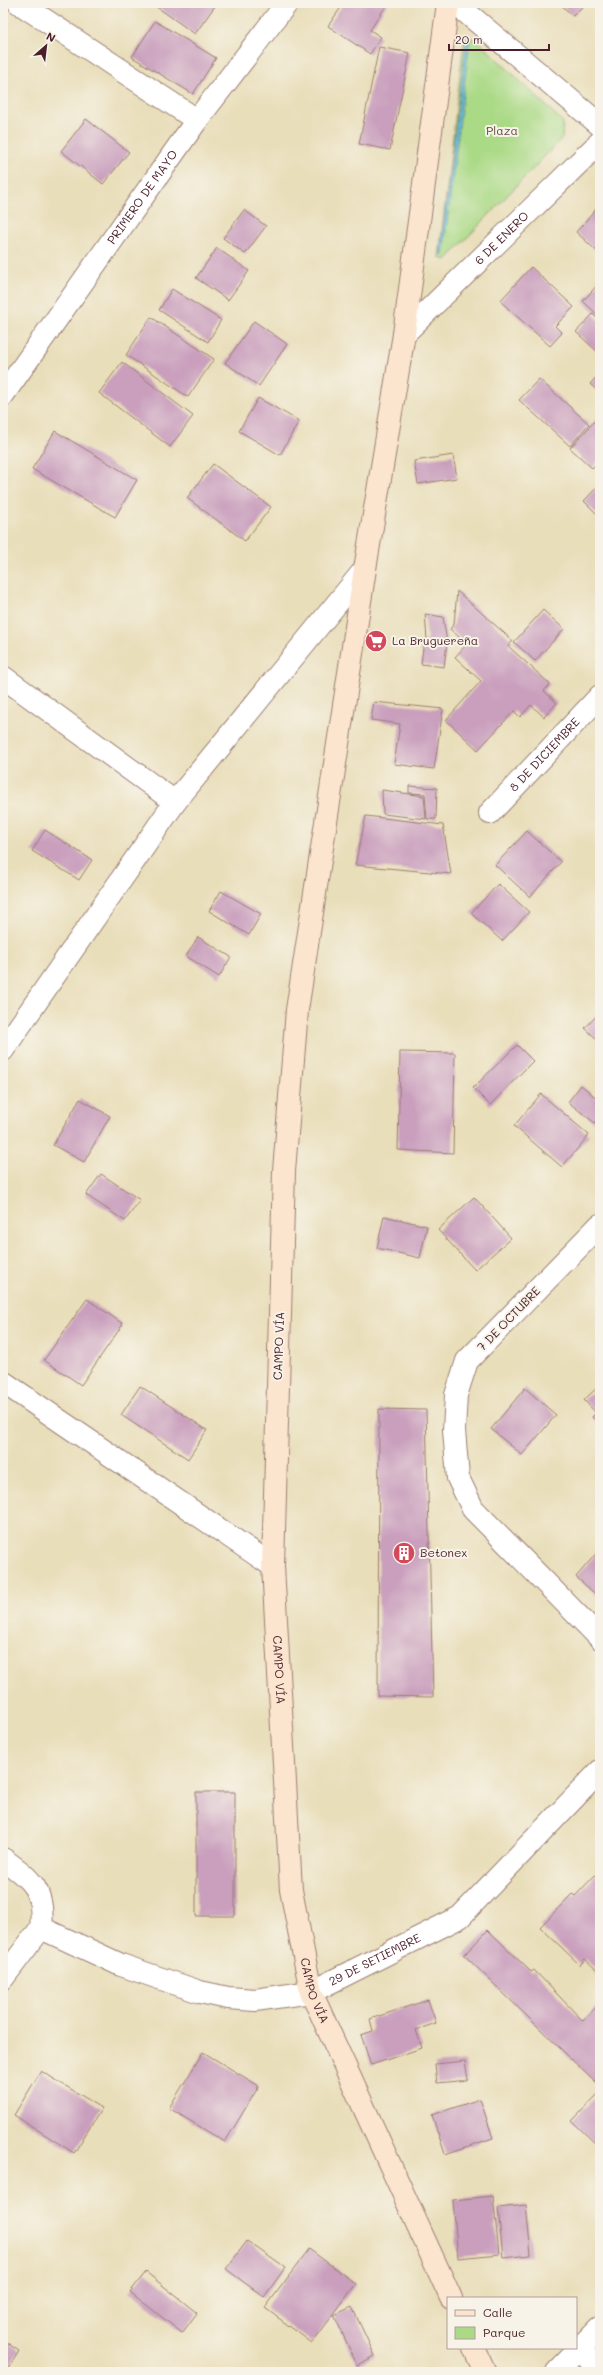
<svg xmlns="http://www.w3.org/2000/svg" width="603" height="2375" font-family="Mali,sans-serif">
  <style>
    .green { fill: #abda87; stroke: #7a7c59 }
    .water { fill: #64c7e2; stroke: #577386 }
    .building { fill: #c99fbd }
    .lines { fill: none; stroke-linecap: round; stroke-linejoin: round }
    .street-casing { stroke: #9a7e72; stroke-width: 24 }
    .secondary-casing { stroke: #9a7e72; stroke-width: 24 }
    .street { stroke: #fff; stroke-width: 22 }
    .secondary { stroke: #fbe5cf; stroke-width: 22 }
    .labels { text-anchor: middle; stroke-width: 4; stroke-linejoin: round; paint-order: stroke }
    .park-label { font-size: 12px; fill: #624e42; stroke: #f7f3e8 }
    .street-label { font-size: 12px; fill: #4a1f2b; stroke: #f7f3e8 }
    .poi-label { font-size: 12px; fill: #4a1f2b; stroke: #f7f3e8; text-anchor: start }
  </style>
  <rect width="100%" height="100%" fill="#f7f3e8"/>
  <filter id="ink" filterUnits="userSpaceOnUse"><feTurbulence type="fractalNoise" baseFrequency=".025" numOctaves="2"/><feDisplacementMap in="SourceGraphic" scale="8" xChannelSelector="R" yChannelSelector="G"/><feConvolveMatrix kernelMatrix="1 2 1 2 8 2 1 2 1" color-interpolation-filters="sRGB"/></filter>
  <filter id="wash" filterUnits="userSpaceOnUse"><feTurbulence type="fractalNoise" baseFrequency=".012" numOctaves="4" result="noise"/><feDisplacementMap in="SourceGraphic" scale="16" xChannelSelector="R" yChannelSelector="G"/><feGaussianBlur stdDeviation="0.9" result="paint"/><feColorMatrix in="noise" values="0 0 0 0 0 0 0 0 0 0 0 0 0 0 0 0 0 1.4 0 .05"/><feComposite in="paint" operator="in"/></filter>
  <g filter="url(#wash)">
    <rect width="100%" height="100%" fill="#e9deba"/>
    <path class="green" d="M 475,38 L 563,122 L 562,138 L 446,260 L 439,257 L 464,41 Z"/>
    <path class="water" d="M 467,37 L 470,38 L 443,254 L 440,254 Z"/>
    <g id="blocks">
      <path class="building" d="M 151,3 L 217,3 L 195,34 Z
        M 344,3 L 388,3 L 370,30 L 381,37 L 370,54 L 328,26 Z
        M 559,3 L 586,3 L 573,16 Z
        M 155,21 L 216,58 L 193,94 L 132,57 Z
        M 379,47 L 410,53 L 390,150 L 359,144 Z
        M 86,119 L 129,152 L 103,184 L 61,151 Z
        M 600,205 L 600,254 L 576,232 Z
        M 244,210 L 266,226 L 245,254 L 223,238 Z
        M 217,248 L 249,271 L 228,300 L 196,278 Z
        M 531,267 L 574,307 L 555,326 L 562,333 L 550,346 L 500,301 Z
        M 600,282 L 600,317 L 583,301 Z
        M 172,289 L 221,320 L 208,342 L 159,310 Z
        M 593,314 L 600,321 L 600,354 L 576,332 Z
        M 151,317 L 214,359 L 188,397 L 126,355 Z
        M 254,321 L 287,344 L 259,386 L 225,363 Z
        M 122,362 L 193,416 L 170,447 L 99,393 Z
        M 600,373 L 600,393 L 590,384 Z
        M 539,379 L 589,424 L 570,446 L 519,400 Z
        M 258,398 L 299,421 L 280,455 L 239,431 Z
        M 600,415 L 600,460 L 592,468 L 570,448 Z
        M 55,431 L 137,480 L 115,517 L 32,469 Z
        M 453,455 L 457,478 L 418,484 L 414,461 Z
        M 213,464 L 271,507 L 245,541 L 187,498 Z
        M 600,484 L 600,517 L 584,501 Z
        M 457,591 L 513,641 L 508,646 L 550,684 L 544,691 L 557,703 L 544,717 L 531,705 L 520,717 L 514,711 L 478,750 L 446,720 L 481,681 L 455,657 L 467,644 L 450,629 L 454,624 Z
        M 543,610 L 564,629 L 535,661 L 514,642 Z
        M 425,614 L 443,617 L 447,643 L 444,667 L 421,664 L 424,640 L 427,640 Z
        M 374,702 L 443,709 L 434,769 L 394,764 L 400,724 L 371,720 Z
        M 409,786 L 437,788 L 436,819 L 427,819 L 425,794 L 409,793 Z
        M 382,790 L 424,796 L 426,819 L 383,814 Z
        M 366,816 L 443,825 L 451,874 L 355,865 Z
        M 45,830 L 92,860 L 79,880 L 32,851 Z
        M 527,831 L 561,862 L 530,897 L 495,865 Z
        M 498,884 L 529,912 L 502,941 L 471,913 Z
        M 221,891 L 261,914 L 249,935 L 209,911 Z
        M 198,937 L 231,957 L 219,977 L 186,956 Z
        M 600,1012 L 600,1042 L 585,1028 Z
        M 517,1045 L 533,1061 L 490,1105 L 473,1088 Z
        M 400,1052 L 455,1053 L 453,1153 L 398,1150 Z
        M 581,1085 L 600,1101 L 600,1117 L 595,1123 L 568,1102 Z
        M 541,1094 L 589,1135 L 562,1167 L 514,1126 Z
        M 80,1099 L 110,1116 L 84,1162 L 53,1145 Z
        M 101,1174 L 140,1200 L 125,1221 L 86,1195 Z
        M 474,1197 L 511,1238 L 475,1270 L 438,1230 Z
        M 384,1216 L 427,1226 L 420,1258 L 377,1248 Z
        M 87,1299 L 123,1324 L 81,1385 L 44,1360 Z
        M 600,1385 L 600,1425 L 592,1417 L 596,1413 L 584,1400 Z
        M 140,1386 L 207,1430 L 188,1459 L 121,1415 Z
        M 525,1388 L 556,1415 L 522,1455 L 491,1429 Z
        M 379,1409 L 426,1410 L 433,1697 L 378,1696 Z
        M 600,1549 L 600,1598 L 576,1577 Z
        M 196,1792 L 235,1792 L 235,1916 L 196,1916 Z
        M 600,1870 L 600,1973 L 585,1959 L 580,1965 L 540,1927 L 572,1894 L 575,1896 Z
        M 488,1930 L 531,1972 L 534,1970 L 583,2021 L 598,2005 L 600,2007 L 600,2081 L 597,2084 L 464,1955 Z
        M 428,2000 L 436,2023 L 416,2030 L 422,2048 L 371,2065 L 361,2035 L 373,2031 L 370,2019 Z
        M 203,2052 L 259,2086 L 225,2142 L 169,2108 Z
        M 465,2061 L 468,2080 L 437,2083 L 435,2064 Z
        M 41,2071 L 102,2108 L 74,2153 L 14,2115 Z
        M 600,2092 L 600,2147 L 599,2147 L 572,2121 Z
        M 480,2099 L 493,2138 L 445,2154 L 432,2115 Z
        M 493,2196 L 499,2254 L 458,2258 L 453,2200 Z
        M 526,2205 L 531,2255 L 503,2258 L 498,2208 Z
        M 247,2241 L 285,2268 L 264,2297 L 226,2269 Z
        M 309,2249 L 356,2284 L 312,2343 L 265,2308 Z
        M 146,2272 L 197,2313 L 182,2333 L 130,2292 Z
        M 352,2307 L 375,2356 L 357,2365 L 334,2315 Z
        M 3,2340 L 19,2351 L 6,2372 L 3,2372 Z"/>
    </g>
  </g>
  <g filter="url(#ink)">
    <use href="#blocks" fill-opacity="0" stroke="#9a7e72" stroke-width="1"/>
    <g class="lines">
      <g class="street-casing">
        <g id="street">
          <path d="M 19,3 L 197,120"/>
          <path d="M 455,3 L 600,125"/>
          <path id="s1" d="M 404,334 L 600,142"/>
          <path id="s2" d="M 3,395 L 197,120 L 287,3"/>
          <path d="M 3,677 L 175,802"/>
          <path id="s3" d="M 490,813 L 600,696"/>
          <path d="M 3,1050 L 175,802 L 365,569"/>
          <path d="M 600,1225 L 467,1361 L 456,1395 L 454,1430 L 458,1478 L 473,1509 L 600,1638"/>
          <path d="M 3,1382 L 273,1566"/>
          <path id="s4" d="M 3,1859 C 32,1880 45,1890 41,1928 L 121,1965 L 200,1992 L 228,1998 L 255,2000 L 311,1992 L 460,1917 L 600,1771"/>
          <path d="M 3,1978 L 41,1928"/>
          <path d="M 579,2349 L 600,2370"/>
          <path d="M 557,2372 L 600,2328"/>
        </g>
      </g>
      <g class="secondary-casing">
        <g id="secondary">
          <path id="s5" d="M 448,3 L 404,334 L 365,569 L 297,1010 L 284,1171 L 273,1566 L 291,1890 L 311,1992 L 451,2298"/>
          <path d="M 474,2348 L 485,2372"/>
        </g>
      </g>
      <use href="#street" class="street"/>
      <use href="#secondary" class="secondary"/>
    </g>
  </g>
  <defs>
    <g id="supermarket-disc" transform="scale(1.15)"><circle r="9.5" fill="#d1495b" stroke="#f7f3e8"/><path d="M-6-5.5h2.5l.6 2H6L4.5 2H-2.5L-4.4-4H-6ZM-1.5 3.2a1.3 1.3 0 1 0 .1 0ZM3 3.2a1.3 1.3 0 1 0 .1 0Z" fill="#fff"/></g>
    <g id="building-disc" transform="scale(1.15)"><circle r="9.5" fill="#d1495b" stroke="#f7f3e8"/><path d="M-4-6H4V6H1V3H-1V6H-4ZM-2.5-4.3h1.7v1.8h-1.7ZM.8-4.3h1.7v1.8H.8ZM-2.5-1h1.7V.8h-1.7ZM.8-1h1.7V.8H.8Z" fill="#fff"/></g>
  </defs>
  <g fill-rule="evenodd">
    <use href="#supermarket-disc" x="376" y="641"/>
    <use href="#building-disc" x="404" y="1553"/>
  </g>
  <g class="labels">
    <g class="park-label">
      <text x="502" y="135">Plaza</text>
    </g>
    <g class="street-label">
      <text dy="4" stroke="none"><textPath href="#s2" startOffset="242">PRIMERO DE MAYO</textPath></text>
      <text dy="4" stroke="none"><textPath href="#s1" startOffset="137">6 DE ENERO</textPath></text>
      <text dy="4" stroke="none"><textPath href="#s3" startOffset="80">8 DE DICIEMBRE</textPath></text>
      <text transform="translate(509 1319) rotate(-46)" y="4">7 DE OCTUBRE</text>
      <text transform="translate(279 1346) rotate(-88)" y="4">CAMPO VÍA</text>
      <text dy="4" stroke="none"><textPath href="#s5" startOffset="1679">CAMPO VÍA</textPath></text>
      <text dy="4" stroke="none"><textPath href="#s4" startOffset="440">29 DE SETIEMBRE</textPath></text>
      <text dy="4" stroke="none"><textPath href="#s5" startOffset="2003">CAMPO VÍA</textPath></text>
    </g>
    <g class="poi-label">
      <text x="392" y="645">La Bruguereña</text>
      <text x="420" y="1557">Betonex</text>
    </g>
  </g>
  <rect width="603" height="2375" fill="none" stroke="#f7f3e8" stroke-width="16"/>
  <rect x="447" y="2297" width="130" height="52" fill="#f7f3e8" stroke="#b29e9c"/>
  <rect x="455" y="2310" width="20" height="6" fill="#fbe5cf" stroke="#b29e9c"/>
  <text x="483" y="2317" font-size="12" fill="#4a1f2b">Calle</text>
  <rect x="455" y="2327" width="20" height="12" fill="#abda87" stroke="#b29e9c"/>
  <text x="483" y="2337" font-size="12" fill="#4a1f2b">Parque</text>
  <g transform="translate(46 46) rotate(28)" stroke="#f7f3e8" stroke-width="3" paint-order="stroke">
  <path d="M0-3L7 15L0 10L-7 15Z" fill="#4a1f2b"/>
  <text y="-6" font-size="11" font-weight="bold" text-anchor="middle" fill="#4a1f2b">N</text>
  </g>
  <path d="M449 44v6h100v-6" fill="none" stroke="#4a1f2b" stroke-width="2"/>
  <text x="455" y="44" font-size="12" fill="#4a1f2b" stroke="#f7f3e8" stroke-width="3" paint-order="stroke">20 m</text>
</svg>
